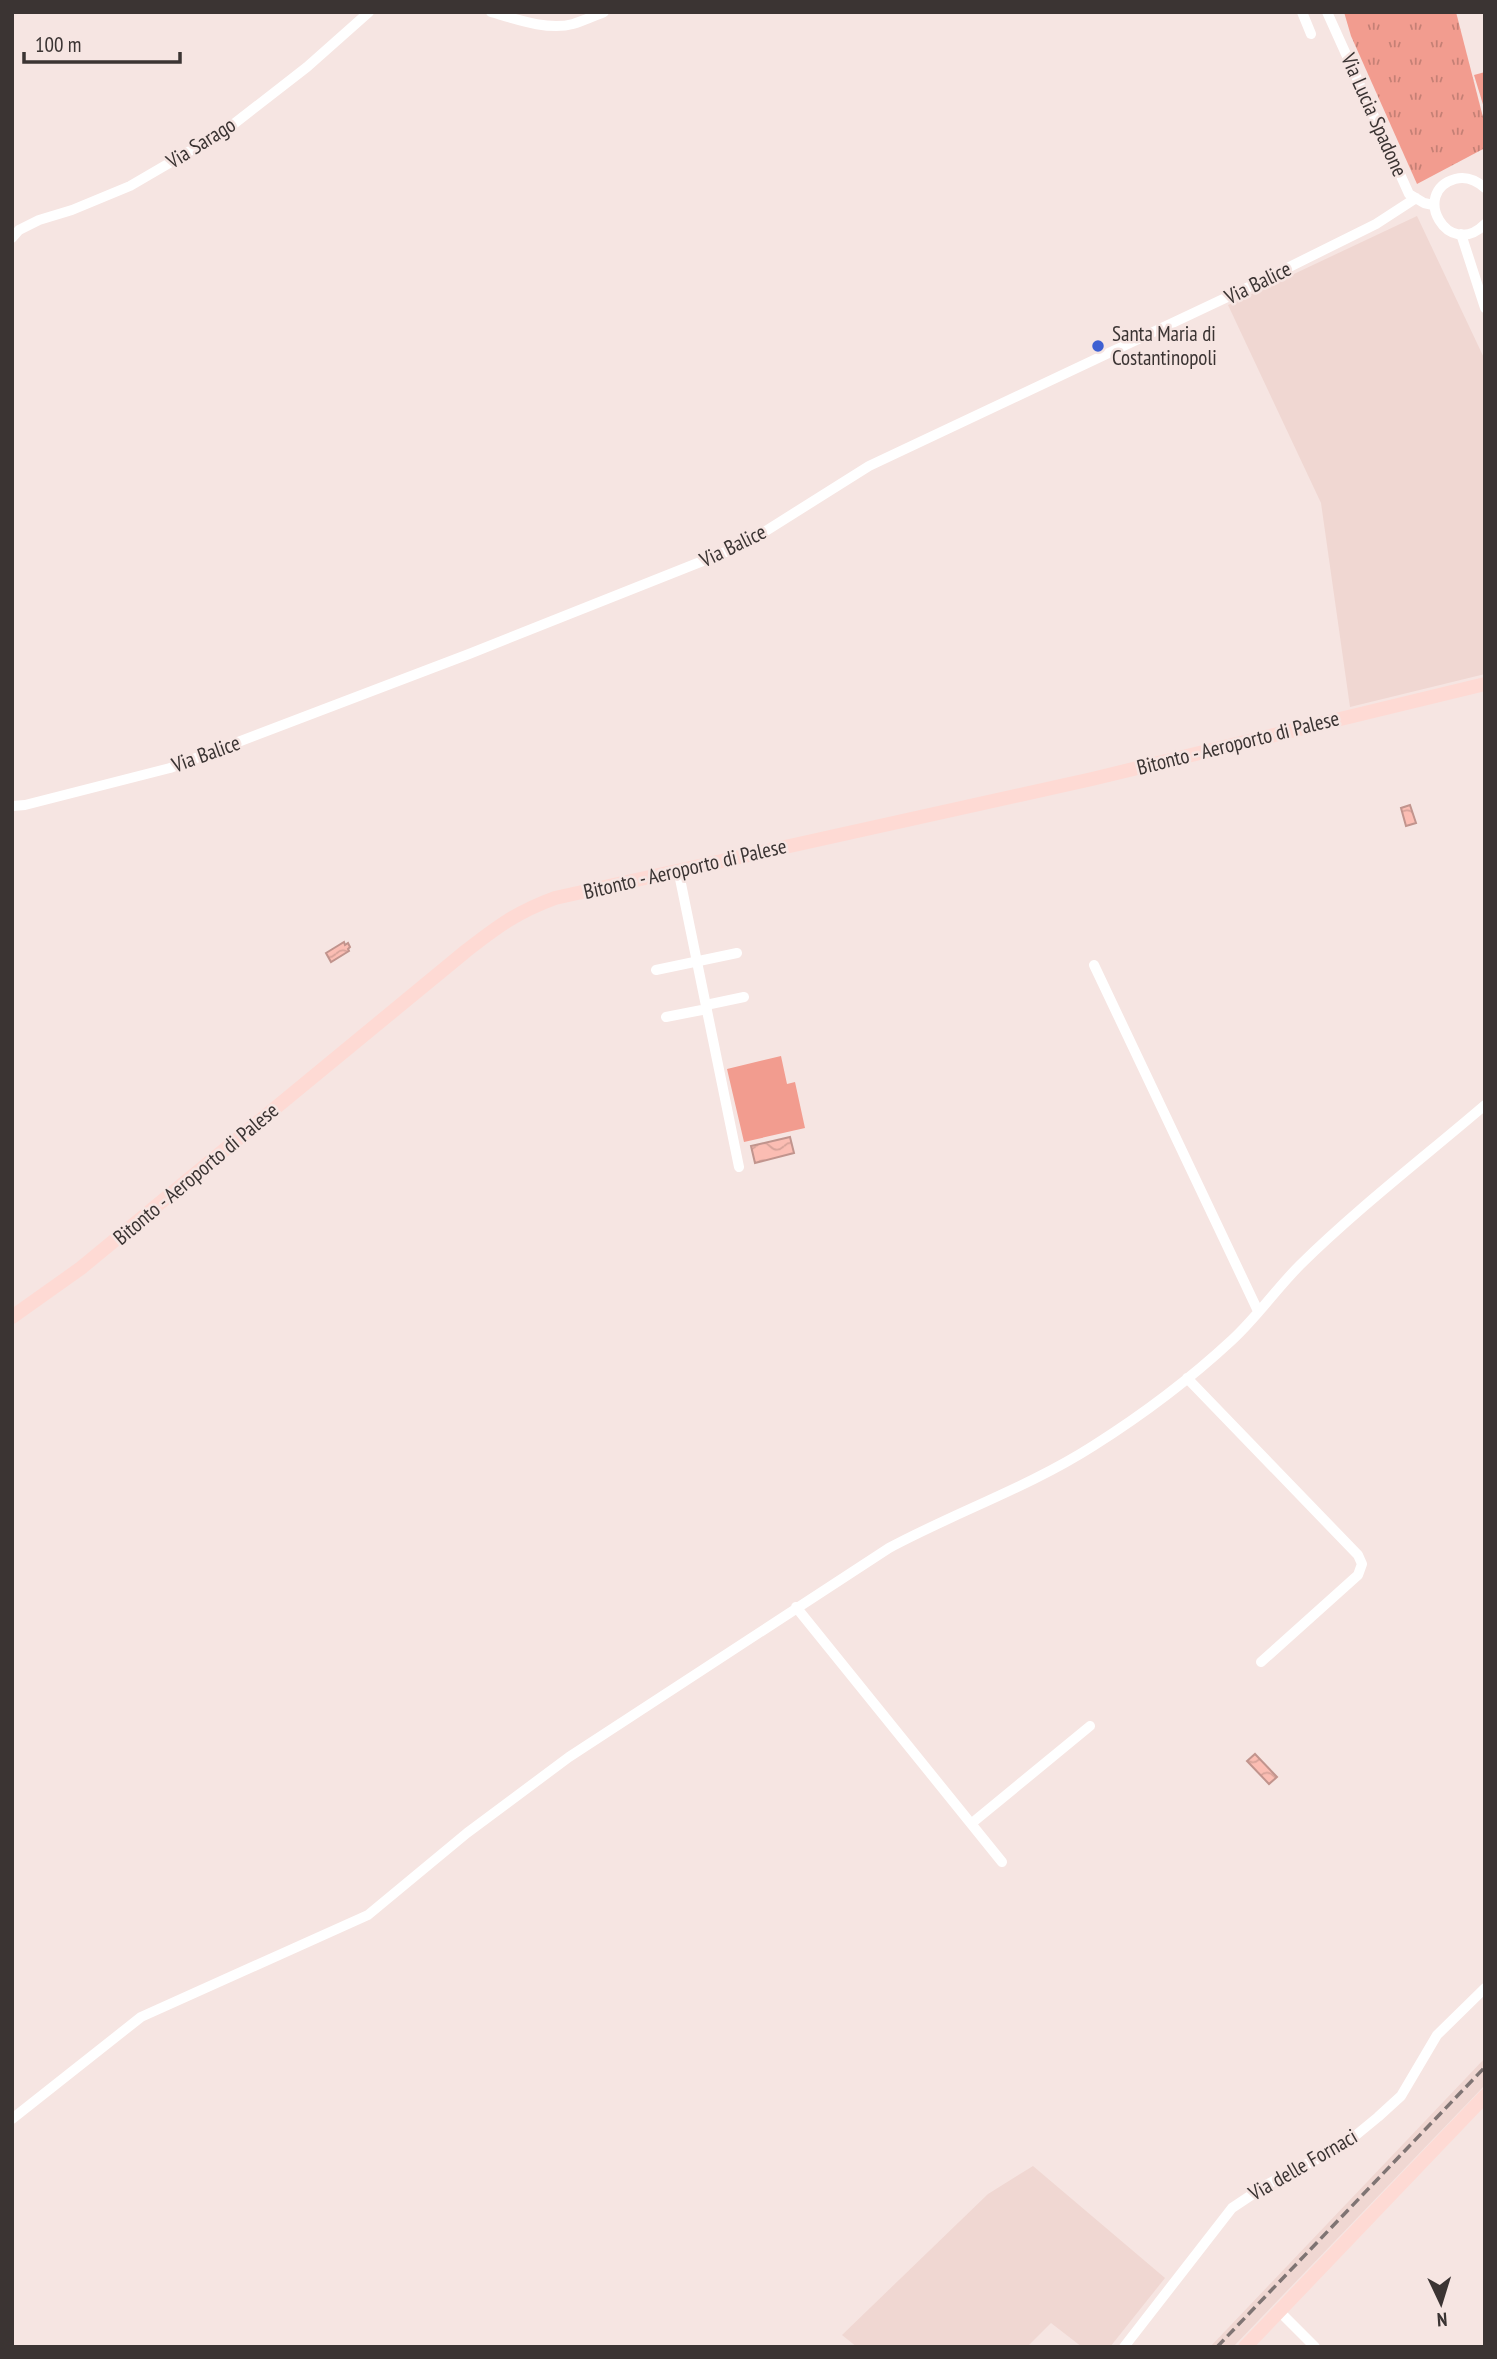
<svg xmlns="http://www.w3.org/2000/svg" width="1497" height="2359" font-family="'PT Sans Narrow',sans-serif">
  <style>
    .built { fill: #f0d7d2 }
    .grass { fill: url(#grass-tufts) }
    .garden { fill: #f29c8f }
    .water { fill: url(#water-waves); stroke: #c1948d; stroke-width: 2 }
    .lines { fill: none; stroke-linecap: round; stroke-linejoin: round }
    .minor { stroke: #fff; stroke-width: 10 }
    .major { stroke: #fedad4; stroke-width: 14 }
    .rail { stroke: #7f7473; stroke-width: 3.5; stroke-dasharray: 10 5; stroke-linecap: butt }
    .poi-dot { fill: #3e60d2; stroke: #f6e5e2; stroke-width: 2.5 }
    .labels { text-anchor: middle; stroke-width: 5; stroke-linejoin: round; paint-order: stroke }
    .street-label { font-size: 21px; fill: #3b3433; stroke: #f6e5e2 }
    .poi-label { font-size: 21px; fill: #3b3433; stroke: #f6e5e2; text-anchor: start }
  </style>
  <defs>
    <pattern id="grass-tufts" width="24" height="20" patternUnits="userSpaceOnUse" patternTransform="scale(1.75)"><rect width="24" height="20" fill="#f29c8f"/><path d="M3 7l-1-3M5 7V3M7 7l1-3M15 17l-1-3M17 17v-4M19 17l1-3" fill="none" stroke="#c58075"/></pattern>
    <pattern id="water-waves" width="16" height="10" patternUnits="userSpaceOnUse" patternTransform="scale(1.75)"><rect width="16" height="10" fill="#fbbdb3"/><path d="M0 5q4-4 8 0t8 0" fill="none" stroke="#d8a39a"/></pattern>
  </defs>
  <rect width="100%" height="100%" fill="#f6e5e2"/>
  <path class="built" d="M 1417,216 L 1485,360 L 1485,674 L 1350,707 L 1321,503 L 1228,305 Z
    M 1485,2058 L 1485,2085 L 1233,2347 L 1210,2347 Z
    M 1033,2166 L 1165,2278 L 1110,2347 L 1082,2347 L 1051,2323 L 1027,2347 L 857,2347 L 842,2335 L 988,2194 Z"/>
  <path class="grass" d="M 1344,12 L 1456,12 L 1485,125 L 1485,148 L 1417,184 L 1351,36 Z"/>
  <path class="garden" d="M 1485,72 L 1485,111 L 1474,75 Z
    M 781,1056 L 787,1084 L 795,1082 L 805,1128 L 744,1142 L 727,1069 Z"/>
  <path class="water" d="M 1410,805 L 1416,823 L 1406,826 L 1401,808 Z
    M 344,942 L 345,945 L 348,943 L 350,947 L 348,949 L 349,951 L 331,962 L 326,953 Z
    M 790,1137 L 794,1153 L 755,1163 L 751,1146 Z
    M 1255,1754 L 1277,1777 L 1269,1784 L 1247,1761 Z"/>
  <g class="lines">
    <path class="minor" d="M 491,12 C 515,19 548,31 573,24 C 583,21 594,16 604,12
      M 1302,12 L 1311,34
      M 1327,12 L 1409,194 L 1424,203 L 1433,205
      M 1485,188 C 1476,180 1466,176 1455,179 C 1410,192 1448,261 1485,224
      M 1461,234 L 1485,308
      M 12,238 L 19,230 L 39,220 L 72,210 L 130,186 L 226,130 L 307,67 L 369,12
      M 12,806 L 25,805 L 170,768 L 469,654 L 733,549 L 753,539 L 869,466 L 1255,284 L 1376,224 L 1416,198
      M 678,869 L 739,1167
      M 1094,965 L 1258,1311
      M 656,970 L 737,953
      M 706,1005 L 744,997
      M 666,1017 L 707,1009
      M 1187,1378 L 1358,1555 L 1362,1564 L 1358,1575 L 1261,1662
      M 796,1607 L 1002,1862
      M 972,1823 L 1090,1726
      M 12,2119 L 141,2017 L 368,1915 L 467,1833 L 569,1757 L 889,1548 C 956,1512 1029,1487 1093,1446 C 1142,1415 1190,1379 1232,1340 C 1257,1317 1276,1289 1300,1265 C 1358,1208 1423,1158 1485,1105
      M 1279,2311 L 1315,2347
      M 1124,2347 L 1232,2208 L 1268,2184 L 1344,2145 L 1378,2117 L 1401,2096 L 1437,2035 L 1485,1988"/>
    <path class="major" d="M 12,1317 L 81,1268 L 466,951 C 498,926 517,912 555,898 L 1092,779 L 1485,684
      M 1245,2347 L 1485,2096"/>
    <path class="rail" d="M 1217,2347 L 1485,2067"/>
  </g>
  <circle class="poi-dot" cx="1098" cy="346" r="7"/>
  <g class="labels">
    <g class="street-label">
      <text transform="translate(1374 115) rotate(66)" y="7">Via Lucia Spadone</text>
      <text transform="translate(201 143) rotate(-32)" y="7">Via Sarago</text>
      <text transform="translate(1258 283) rotate(-26)" y="7">Via Balice</text>
      <text transform="translate(733 546) rotate(-26)" y="7">Via Balice</text>
      <text transform="translate(1238 743) rotate(-14)" y="7">Bitonto - Aeroporto di Palese</text>
      <text transform="translate(206 754) rotate(-20)" y="7">Via Balice</text>
      <text transform="translate(685 869) rotate(-13)" y="7">Bitonto - Aeroporto di Palese</text>
      <text transform="translate(196 1174) rotate(-40)" y="7">Bitonto - Aeroporto di Palese</text>
      <text transform="translate(1303 2165) rotate(-30)" y="7">Via delle Fornaci</text>
    </g>
    <g class="poi-label">
      <text x="1112" y="341">Santa Maria di<tspan x="1112" dy="24">Costantinopoli</tspan></text>
    </g>
  </g>
  <rect width="1497" height="2359" fill="none" stroke="#3b3433" stroke-width="28"/>
  <g transform="translate(1441 2303) rotate(176)" stroke="#f6e5e2" stroke-width="5" paint-order="stroke">
  <path d="M0-5L12 26L0 18L-12 26Z" fill="#3b3433"/>
  <text y="-10" font-size="19" font-weight="bold" text-anchor="middle" fill="#3b3433">N</text>
  </g>
  <path d="M24 52v10h156v-10" fill="none" stroke="#3b3433" stroke-width="3.5"/>
  <text x="35" y="52" font-size="21" fill="#3b3433" stroke="#f6e5e2" stroke-width="5" paint-order="stroke">100 m</text>
</svg>
